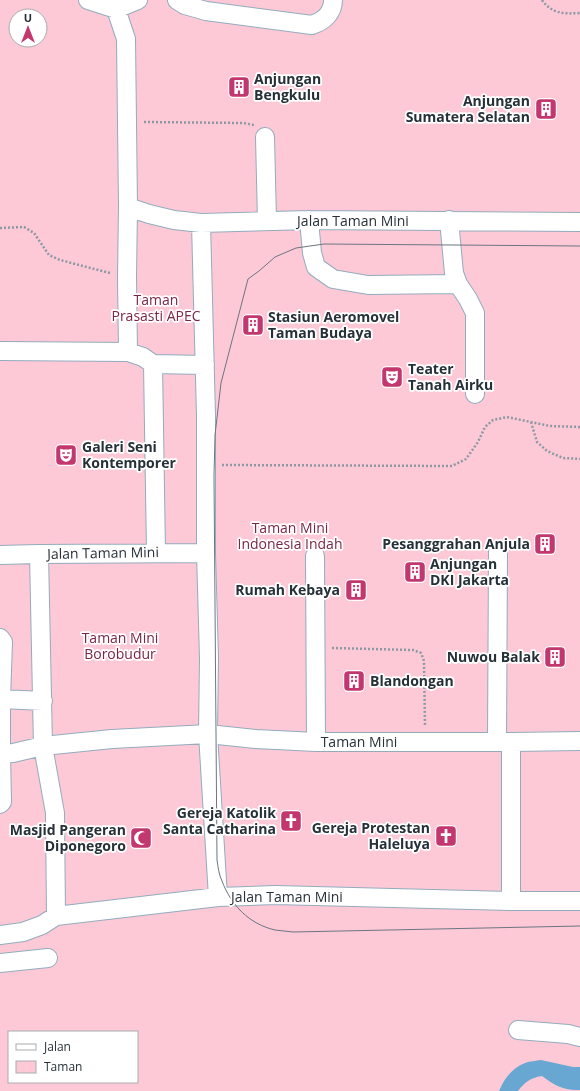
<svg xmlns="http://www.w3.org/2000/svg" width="580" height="1091" font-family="'Open Sans',sans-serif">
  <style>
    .green { fill: #fec9d7; fill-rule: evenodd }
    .water { fill: #68a7d1 }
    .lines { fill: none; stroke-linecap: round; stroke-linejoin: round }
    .minor-casing { stroke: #92acbe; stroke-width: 20 }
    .path { stroke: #8c99a3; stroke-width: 2.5; stroke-dasharray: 2 2; stroke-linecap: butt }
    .minor { stroke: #fff; stroke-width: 18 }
    .tram { stroke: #6a7680; stroke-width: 1 }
    .labels { text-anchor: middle; stroke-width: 3.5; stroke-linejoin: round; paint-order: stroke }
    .poi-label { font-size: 14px; font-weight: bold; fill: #263038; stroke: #fff; text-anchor: end }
    .street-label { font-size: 14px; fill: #263038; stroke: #fff }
    .park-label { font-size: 14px; fill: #792545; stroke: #fff }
  </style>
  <rect width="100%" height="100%" fill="#e2f2fe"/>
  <path class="green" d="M 0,0 L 580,0 L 580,1091 L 0,1091 ZM 16,16 L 40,16 L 40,40 L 16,40 ZM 9,1032 L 137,1032 L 137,1082 L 9,1082 Z"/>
  <path class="water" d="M 541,1060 L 573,1067 L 580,1067 L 580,1090 C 564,1091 554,1085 542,1076 C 530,1078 525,1082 518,1091 L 499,1091 C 504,1079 512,1068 525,1063 C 530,1061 536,1061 541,1060 Z"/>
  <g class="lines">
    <g class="minor-casing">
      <path id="minor" d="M 88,0 L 116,9
        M 117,0 L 116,9 L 126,39 L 128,207 L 149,214 L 174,220 L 201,223 L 309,220 L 580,222
        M 177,0 L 185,5 L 206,11 L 312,25 C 324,21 333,13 333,0
        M 116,9 L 138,0
        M 265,137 L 267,221
        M 309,220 L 312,253 L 316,267 L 333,279 L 368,285 L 458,284
        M 449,220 L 454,273 L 458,284 L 468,299 L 475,313 L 475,394
        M 201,223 L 206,416 L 206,553 L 209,658 L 208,734 L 218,897 L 275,895 L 511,901 L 580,901
        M 0,351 L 128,352 L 143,357 L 153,364 L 205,365
        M 128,352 L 127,277 L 128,207
        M 153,364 L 156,553
        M 39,554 L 43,746 L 55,813 L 56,916
        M 0,555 L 39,554 L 206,553
        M 315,556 L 316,742
        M 0,638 L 3,642 L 1,699 L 43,701
        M 1,699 L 1,754
        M 497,742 L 498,551
        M 511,742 L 511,901
        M 0,804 L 2,802 L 1,754 L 13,753 L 43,746 L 112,739 L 208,734 L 256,739 L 316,742 L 511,742 L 580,741
        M 0,935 L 23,932 L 42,925 L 56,916 L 218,897
        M 0,963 L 48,958
        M 518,1030 L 568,1034 L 580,1037"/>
    </g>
    <path class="path" d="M 542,0 C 552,14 564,14 580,13
      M 144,122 L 243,123 L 254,125
      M 0,228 L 24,227 L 34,233 L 49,255 L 60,260 L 110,273
      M 531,422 L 537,442 L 547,451 L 563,458 L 580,459
      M 222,465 L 452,466 L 466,459 L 478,442 L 485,427 L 493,420 L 507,417 L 550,426 L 580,427
      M 332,648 L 413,650 L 421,653 L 424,661 L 425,726"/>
    <use href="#minor" class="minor"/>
    <path class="tram" d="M 580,246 L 324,244 L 296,248 L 275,257 L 259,271 L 248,279 L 221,383 L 215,435 L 214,476 L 217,860 C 218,867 219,875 222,881 C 231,905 249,924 275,930 C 281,931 287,931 293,932 L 580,926"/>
  </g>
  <defs>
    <g id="building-square" transform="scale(1.15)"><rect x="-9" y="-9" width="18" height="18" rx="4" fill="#c2376d" stroke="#fff"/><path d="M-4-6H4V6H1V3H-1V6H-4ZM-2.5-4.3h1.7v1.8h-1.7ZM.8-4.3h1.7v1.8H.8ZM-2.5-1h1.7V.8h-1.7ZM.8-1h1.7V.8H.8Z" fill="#fff"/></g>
    <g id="theatre-square" transform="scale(1.15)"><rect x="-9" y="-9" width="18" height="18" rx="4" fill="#c2376d" stroke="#fff"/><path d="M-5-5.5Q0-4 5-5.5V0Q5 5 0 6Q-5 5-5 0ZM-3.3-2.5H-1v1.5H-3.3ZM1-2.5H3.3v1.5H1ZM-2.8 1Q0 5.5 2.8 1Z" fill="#fff"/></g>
    <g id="church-square" transform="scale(1.15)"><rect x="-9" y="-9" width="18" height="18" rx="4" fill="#c2376d" stroke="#fff"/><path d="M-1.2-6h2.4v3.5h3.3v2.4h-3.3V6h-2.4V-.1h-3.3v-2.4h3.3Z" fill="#fff"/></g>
    <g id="mosque-square" transform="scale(1.15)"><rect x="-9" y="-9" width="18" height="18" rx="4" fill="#c2376d" stroke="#fff"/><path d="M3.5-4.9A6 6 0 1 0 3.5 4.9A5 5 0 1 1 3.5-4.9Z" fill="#fff"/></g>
  </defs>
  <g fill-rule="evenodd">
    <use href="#building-square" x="239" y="87"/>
    <use href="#building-square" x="546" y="109"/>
    <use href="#building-square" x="253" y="325"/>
    <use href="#theatre-square" x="392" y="377"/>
    <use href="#theatre-square" x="66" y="455"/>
    <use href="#building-square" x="545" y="544"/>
    <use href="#building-square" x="415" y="572"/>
    <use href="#building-square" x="356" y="590"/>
    <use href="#building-square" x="555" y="657"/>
    <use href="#building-square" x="354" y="681"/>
    <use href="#church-square" x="291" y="821"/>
    <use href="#church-square" x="446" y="836"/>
    <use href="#mosque-square" x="141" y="838"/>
  </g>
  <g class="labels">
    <g class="poi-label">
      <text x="254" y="84" text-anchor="start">Anjungan<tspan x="254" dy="16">Bengkulu</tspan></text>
      <text x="530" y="106">Anjungan<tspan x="530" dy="16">Sumatera Selatan</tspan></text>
      <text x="268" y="322" text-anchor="start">Stasiun Aeromovel<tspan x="268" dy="16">Taman Budaya</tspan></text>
      <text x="408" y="374" text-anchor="start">Teater<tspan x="408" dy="16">Tanah Airku</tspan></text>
      <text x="82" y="452" text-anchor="start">Galeri Seni<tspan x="82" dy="16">Kontemporer</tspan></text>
      <text x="530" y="549">Pesanggrahan Anjula</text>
      <text x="430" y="569" text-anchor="start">Anjungan<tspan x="430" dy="16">DKI Jakarta</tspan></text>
      <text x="340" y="595">Rumah Kebaya</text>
      <text x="540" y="662">Nuwou Balak</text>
      <text x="370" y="686" text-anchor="start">Blandongan</text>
      <text x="276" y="818">Gereja Katolik<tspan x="276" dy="16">Santa Catharina</tspan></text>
      <text x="430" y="833">Gereja Protestan<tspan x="430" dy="16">Haleluya</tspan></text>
      <text x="126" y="835">Masjid Pangeran<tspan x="126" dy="16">Diponegoro</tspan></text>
    </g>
    <g class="street-label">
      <text x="353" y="226">Jalan Taman Mini</text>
      <text transform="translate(103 553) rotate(-1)" y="5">Jalan Taman Mini</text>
      <text x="359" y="747">Taman Mini</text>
      <text x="287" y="902">Jalan Taman Mini</text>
    </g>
    <g class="park-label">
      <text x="156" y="305">Taman<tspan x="156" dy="16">Prasasti APEC</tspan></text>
      <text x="290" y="533">Taman Mini<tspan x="290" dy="16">Indonesia Indah</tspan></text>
      <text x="120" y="643">Taman Mini<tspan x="120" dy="16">Borobudur</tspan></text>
    </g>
  </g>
  <rect x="8" y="1031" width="130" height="52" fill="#ffffff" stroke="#a8acaf"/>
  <rect x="16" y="1044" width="20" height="6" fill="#ffffff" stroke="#a8acaf"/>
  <text x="44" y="1051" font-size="12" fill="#263038">Jalan</text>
  <rect x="16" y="1061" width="20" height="12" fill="#fec9d7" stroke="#a8acaf"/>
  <text x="44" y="1071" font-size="12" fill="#263038">Taman</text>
  <g transform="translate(28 28)"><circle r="19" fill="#ffffff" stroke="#a8acaf"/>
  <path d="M0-3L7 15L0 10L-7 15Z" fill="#c2376d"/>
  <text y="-6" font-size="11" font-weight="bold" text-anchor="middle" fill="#263038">U</text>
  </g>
</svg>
